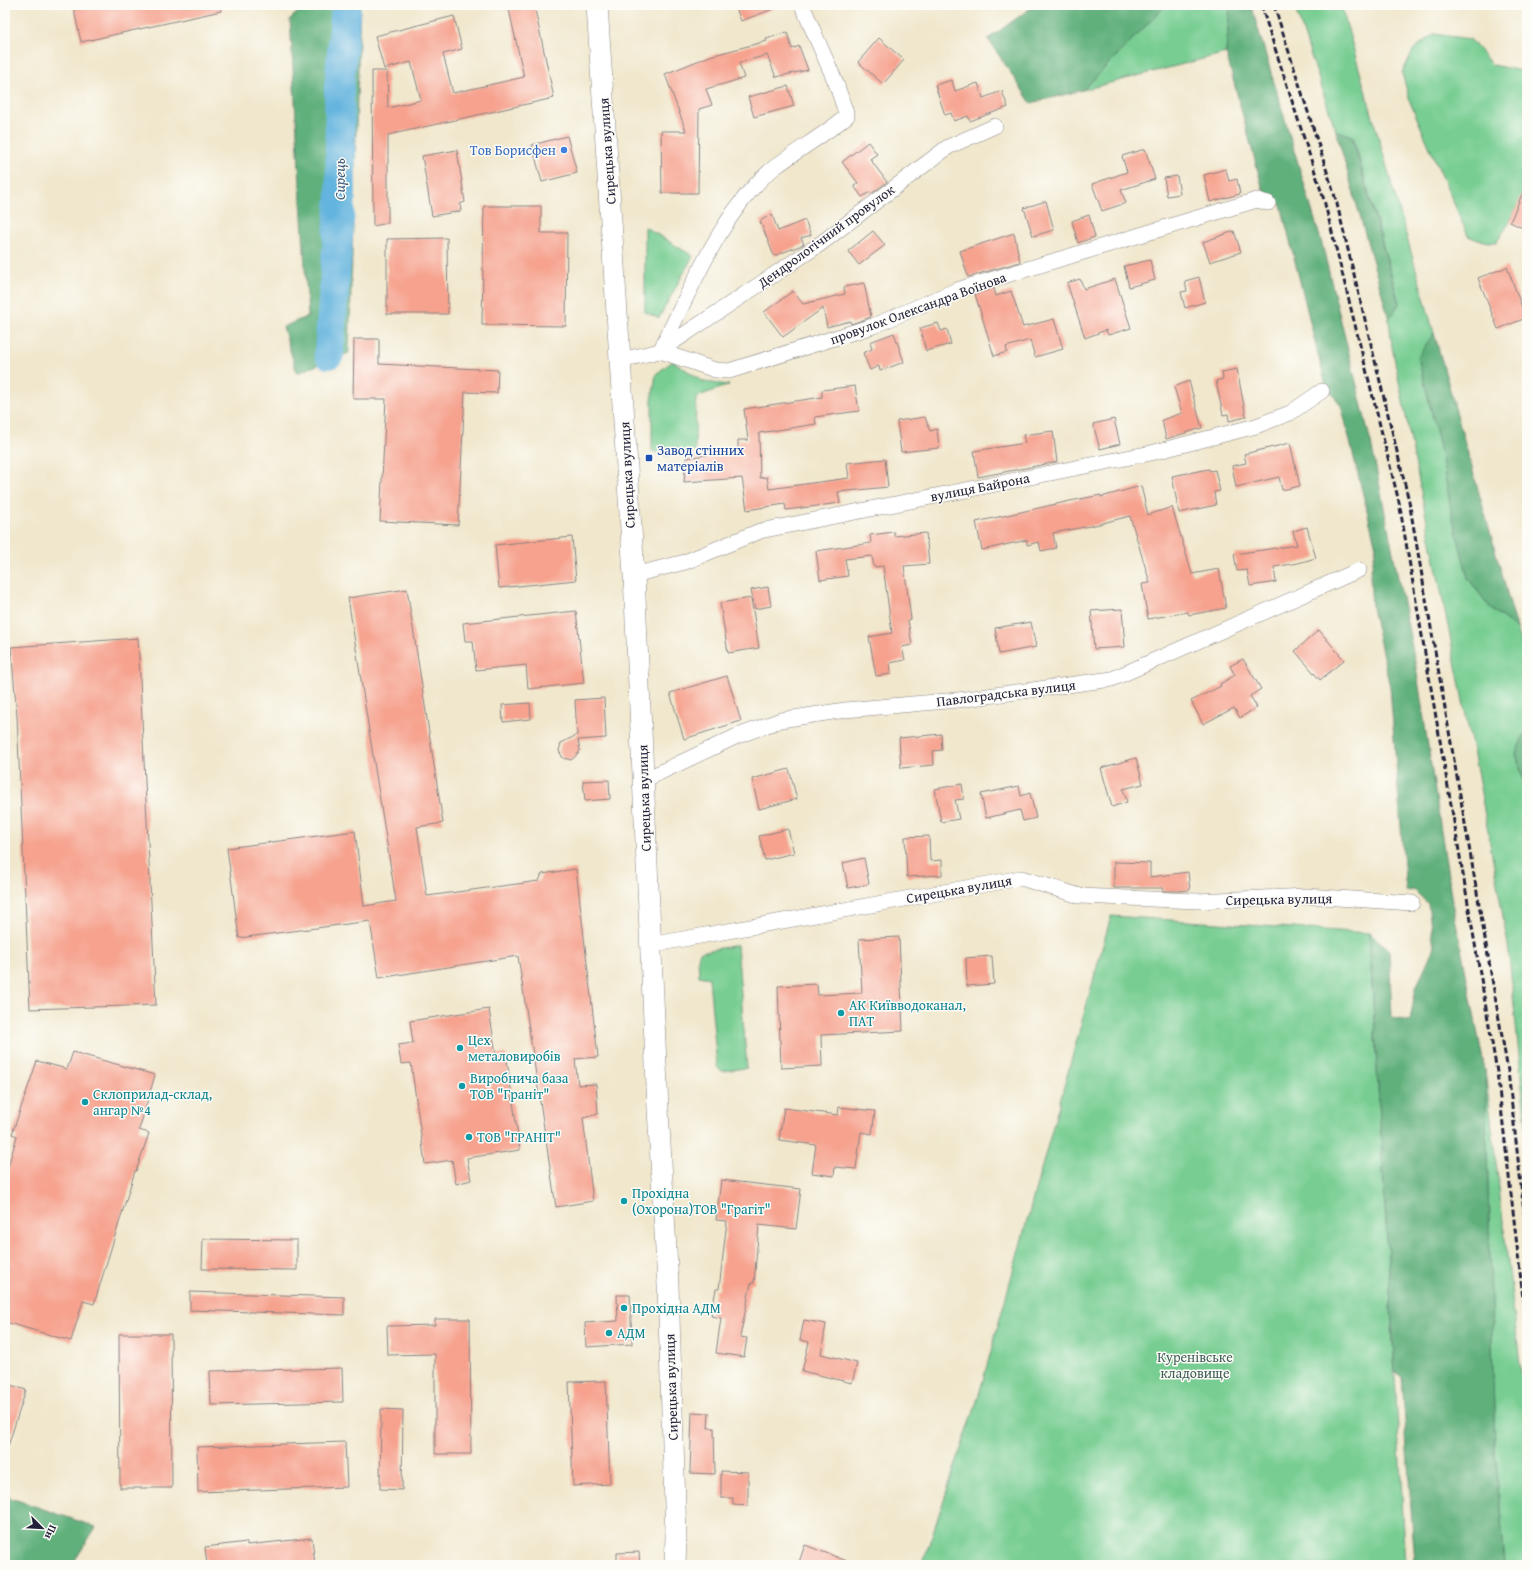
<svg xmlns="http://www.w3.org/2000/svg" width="1532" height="1570" font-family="'Gentium Book Plus',serif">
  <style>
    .green { fill: #77cd92; stroke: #4c7866 }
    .forest { fill: #61b07c; stroke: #42695c }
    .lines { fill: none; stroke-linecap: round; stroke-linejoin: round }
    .river { stroke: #63b4de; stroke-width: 30 }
    .building { fill: #f6a28e }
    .minor-casing { stroke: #898484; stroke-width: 16 }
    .secondary-casing { stroke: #898484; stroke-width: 22 }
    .minor { stroke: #fff; stroke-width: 15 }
    .secondary { stroke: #fff; stroke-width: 21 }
    .rail { stroke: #22223b; stroke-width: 3; stroke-dasharray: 6 3; stroke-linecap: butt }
    .shop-dot { fill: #3f7fe0; stroke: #fdfcf7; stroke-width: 1.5 }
    .transit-dot { fill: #1a4fb4; stroke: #fdfcf7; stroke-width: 1.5 }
    .culture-dot { fill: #0f9aa8; stroke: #fdfcf7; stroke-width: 1.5 }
    .labels { text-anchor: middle; stroke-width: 3; stroke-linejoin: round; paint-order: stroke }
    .shop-label { font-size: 14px; fill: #366cbe; stroke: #fdfcf7; text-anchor: end }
    .street-label { font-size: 14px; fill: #22223b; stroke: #fdfcf7 }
    .transit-label { font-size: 14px; fill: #164399; stroke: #fdfcf7; text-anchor: start }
    .culture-label { font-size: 14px; fill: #0d838f; stroke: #fdfcf7; text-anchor: start }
    .park-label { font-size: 14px; fill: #405e59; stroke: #fdfcf7 }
    .water-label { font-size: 15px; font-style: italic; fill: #3c5c7c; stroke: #fdfcf7 }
  </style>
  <rect width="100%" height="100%" fill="#fdfcf7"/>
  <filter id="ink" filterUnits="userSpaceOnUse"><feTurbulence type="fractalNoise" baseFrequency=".025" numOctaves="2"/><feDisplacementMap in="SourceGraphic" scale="8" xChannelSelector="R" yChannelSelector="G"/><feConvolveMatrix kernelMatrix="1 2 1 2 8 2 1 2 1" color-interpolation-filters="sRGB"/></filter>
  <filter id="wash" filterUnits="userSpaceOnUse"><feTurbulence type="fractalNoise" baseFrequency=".012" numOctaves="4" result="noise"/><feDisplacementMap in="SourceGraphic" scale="16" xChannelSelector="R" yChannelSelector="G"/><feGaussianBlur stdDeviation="0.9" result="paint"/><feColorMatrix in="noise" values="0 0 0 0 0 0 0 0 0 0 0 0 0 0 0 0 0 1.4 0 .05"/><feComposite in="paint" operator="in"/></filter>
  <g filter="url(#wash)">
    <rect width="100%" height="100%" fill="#f0e7cc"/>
    <path class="green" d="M 1166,5 L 1230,5 L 1226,53 L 1083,90 Z
      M 1294,5 L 1341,5 L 1434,333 L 1418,357 L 1439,442 L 1452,514 L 1468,578 L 1492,610 L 1517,628 L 1527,662 L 1527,729 L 1516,753 L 1527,795 L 1527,1137 L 1508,945 L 1478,776 L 1392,347 L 1389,319 L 1399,303 L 1353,136 L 1336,131 Z
      M 1434,34 L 1470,39 L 1492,65 L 1527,72 L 1527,186 L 1510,222 L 1496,243 L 1478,240 L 1468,236 L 1410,102 L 1402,73 L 1414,49 Z
      M 645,227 L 693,256 L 659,318 L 645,312 Z
      M 673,361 L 704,382 L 729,385 L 696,397 L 695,451 L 667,456 L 652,451 L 652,400 L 656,374 Z
      M 1111,916 L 1369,933 L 1406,1565 L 922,1565 L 978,1398 Z
      M 737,945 L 747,1068 L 722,1071 L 717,1067 L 709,978 L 699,976 L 698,958 L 700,952 Z
      M 1485,1070 L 1527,1422 L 1527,1565 L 1505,1565 L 1495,1452 Z"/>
    <path class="forest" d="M 306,5 L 360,5 L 349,353 L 297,373 L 283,327 L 308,316 L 290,19 Z
      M 1035,5 L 1166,5 L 1083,90 L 1031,103 L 988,39 Z
      M 1230,5 L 1251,5 L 1322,244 L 1371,443 L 1416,667 L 1452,902 L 1485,1070 L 1495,1452 L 1505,1565 L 1415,1565 L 1402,1377 L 1395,1372 L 1369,933 L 1389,949 L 1392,1018 L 1410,1021 L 1416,988 L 1434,947 L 1428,904 L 1414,890 L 1406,891 L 1390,687 L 1372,608 L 1370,575 L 1376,547 L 1341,405 L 1326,386 L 1281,205 L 1263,190 L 1226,53 Z
      M 1336,131 L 1352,136 L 1399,304 L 1389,319 Z
      M 1434,333 L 1517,628 L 1492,610 L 1468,578 L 1452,514 L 1439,442 L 1418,357 Z
      M 1527,729 L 1527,795 L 1516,753 Z
      M 5,1496 L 96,1527 L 72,1565 L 5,1565 Z"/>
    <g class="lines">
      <path class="river" d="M 329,354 L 341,195 L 339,88 L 346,5"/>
    </g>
    <g id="blocks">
      <path class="building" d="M 73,5 L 220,5 L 221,11 L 81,42 Z
        M 508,5 L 534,5 L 554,98 L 388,135 L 388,223 L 373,226 L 372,71 L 387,71 L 388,108 L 421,100 L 411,62 L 384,69 L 375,36 L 454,16 L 462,49 L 443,54 L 453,93 L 524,77 Z
        M 735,5 L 781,5 L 781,6 L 741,21 Z
        M 787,32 L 792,49 L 799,46 L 808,70 L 776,77 L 767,55 L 739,63 L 744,78 L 706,89 L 712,105 L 699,109 L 698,193 L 662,193 L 661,131 L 686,131 L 665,74 L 710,56 L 767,41 L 766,39 Z
        M 879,38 L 904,60 L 883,84 L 858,62 Z
        M 952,80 L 955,91 L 978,83 L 983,98 L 1002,91 L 1008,107 L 970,121 L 968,116 L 954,121 L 951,113 L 945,115 L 935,85 Z
        M 788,86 L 794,106 L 754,117 L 748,97 Z
        M 567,136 L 577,173 L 542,182 L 532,145 Z
        M 868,142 L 877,154 L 870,159 L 887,182 L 871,194 L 870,192 L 862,197 L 854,186 L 858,183 L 842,162 Z
        M 1145,149 L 1155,179 L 1121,190 L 1126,203 L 1102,211 L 1092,184 L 1127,172 L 1122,156 Z
        M 457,150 L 465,202 L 460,204 L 461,211 L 432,216 L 422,156 Z
        M 1226,169 L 1229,181 L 1237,179 L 1240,194 L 1210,202 L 1204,175 Z
        M 1177,176 L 1180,194 L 1167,196 L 1164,178 Z
        M 1527,183 L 1527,230 L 1510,222 Z
        M 1046,201 L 1054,230 L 1033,236 L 1024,208 Z
        M 484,206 L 541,206 L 541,233 L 567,233 L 566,326 L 482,325 Z
        M 772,214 L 778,231 L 805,220 L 811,235 L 801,238 L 804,244 L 802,245 L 774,256 L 760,221 Z
        M 1089,215 L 1095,237 L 1078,243 L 1072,221 Z
        M 873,231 L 885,245 L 859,265 L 848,251 Z
        M 1234,231 L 1241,252 L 1210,262 L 1203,242 Z
        M 1014,233 L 1020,262 L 968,277 L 960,251 Z
        M 447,238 L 448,314 L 387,314 L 387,239 Z
        M 1150,260 L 1155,280 L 1129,287 L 1124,266 Z
        M 1507,267 L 1526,318 L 1498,329 L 1478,278 Z
        M 1199,277 L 1205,302 L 1185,308 L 1181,292 L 1187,291 L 1185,281 Z
        M 1080,279 L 1084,289 L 1115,279 L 1131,328 L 1108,335 L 1106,330 L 1085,338 L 1067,283 Z
        M 864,283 L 871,317 L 851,324 L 850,321 L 827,327 L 823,308 L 783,337 L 764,312 L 793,291 L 803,304 L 845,294 L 844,287 Z
        M 994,288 L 996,296 L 1011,291 L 1023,327 L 1054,319 L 1063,349 L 1035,357 L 1030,340 L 1006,347 L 1007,352 L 994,356 L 975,294 Z
        M 938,323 L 941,331 L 947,329 L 951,344 L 926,351 L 920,328 Z
        M 894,333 L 904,362 L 880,371 L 879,366 L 870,370 L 863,353 L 872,349 L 870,342 Z
        M 354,339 L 379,339 L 379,364 L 498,370 L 497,393 L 465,392 L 458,525 L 380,521 L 386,399 L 353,399 Z
        M 1237,369 L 1246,417 L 1229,421 L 1228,414 L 1223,415 L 1216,381 L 1223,379 L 1222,372 Z
        M 1189,381 L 1202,428 L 1166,439 L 1162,420 L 1182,413 L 1174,387 Z
        M 855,386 L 859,411 L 815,417 L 816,424 L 759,433 L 760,478 L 767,477 L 769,489 L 849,478 L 847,463 L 885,459 L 888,487 L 838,492 L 840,503 L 786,510 L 785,504 L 747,510 L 742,478 L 684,482 L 686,458 L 738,450 L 738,440 L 748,440 L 744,409 L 822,397 L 822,390 Z
        M 925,417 L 930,431 L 937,429 L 939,448 L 901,452 L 897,421 Z
        M 1114,419 L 1120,444 L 1100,449 L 1093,424 Z
        M 1053,431 L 1057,462 L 978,477 L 974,451 L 1025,443 L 1023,435 Z
        M 1290,443 L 1300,486 L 1282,490 L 1279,477 L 1236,487 L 1232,466 L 1246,463 L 1244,454 Z
        M 1209,469 L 1210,471 L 1215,470 L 1220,491 L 1214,492 L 1216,505 L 1179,513 L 1172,476 Z
        M 1141,486 L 1148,515 L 1172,507 L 1192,574 L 1219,569 L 1226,608 L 1189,615 L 1188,612 L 1148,619 L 1142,584 L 1150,583 L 1130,516 L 1095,525 L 1053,533 L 1056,548 L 1041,551 L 1039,542 L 1027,545 L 1027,540 L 982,550 L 976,522 L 1070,501 L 1101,495 L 1101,497 Z
        M 1307,527 L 1316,558 L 1298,563 L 1274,567 L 1276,582 L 1250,586 L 1247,570 L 1237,571 L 1234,554 L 1297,545 L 1293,531 Z
        M 894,532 L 894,536 L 926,533 L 929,564 L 904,566 L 911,619 L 908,620 L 912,645 L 902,647 L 905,660 L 890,663 L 891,674 L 876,676 L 869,637 L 892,633 L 883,566 L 874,567 L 872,556 L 845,559 L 848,576 L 820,580 L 816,551 L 871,543 L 870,535 Z
        M 572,537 L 576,580 L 499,588 L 495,545 Z
        M 768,587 L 771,606 L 755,609 L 751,590 Z
        M 407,589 L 443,823 L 417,827 L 427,896 L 539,881 L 542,874 L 576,869 L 598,1057 L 575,1059 L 578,1085 L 596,1084 L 598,1114 L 583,1118 L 593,1201 L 556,1207 L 518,956 L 379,978 L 370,921 L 239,938 L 227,848 L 355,831 L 364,906 L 396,901 L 348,598 Z
        M 751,598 L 759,648 L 728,653 L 720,603 Z
        M 1122,609 L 1125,647 L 1094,649 L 1091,611 Z
        M 576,611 L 584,683 L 528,689 L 526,665 L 476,670 L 473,641 L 465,641 L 463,623 Z
        M 1031,622 L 1036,647 L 999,654 L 995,628 Z
        M 1319,630 L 1344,660 L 1320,680 L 1295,651 Z
        M 138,638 L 156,1005 L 30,1009 L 17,716 L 11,647 Z
        M 1243,659 L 1261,689 L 1250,696 L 1257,707 L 1240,718 L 1234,708 L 1203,724 L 1191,701 L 1221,686 L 1220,684 L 1235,675 L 1230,666 Z
        M 727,676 L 741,721 L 684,739 L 670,693 Z
        M 604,698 L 606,738 L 578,740 L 580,750 L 578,754 L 571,760 L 563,758 L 559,751 L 561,743 L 577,735 L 575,700 Z
        M 530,703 L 531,719 L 503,722 L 502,705 Z
        M 941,734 L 942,750 L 933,751 L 934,765 L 901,768 L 899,738 Z
        M 1136,758 L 1143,784 L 1123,789 L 1127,802 L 1112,807 L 1101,768 Z
        M 789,769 L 797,799 L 759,809 L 752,779 Z
        M 609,780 L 610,799 L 585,801 L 583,781 Z
        M 962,784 L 964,799 L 955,800 L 959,819 L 941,822 L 935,789 Z
        M 1019,786 L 1021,796 L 1030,793 L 1036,818 L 1023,821 L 1020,810 L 986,818 L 981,794 Z
        M 788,829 L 794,853 L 765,860 L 759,836 Z
        M 929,836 L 930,861 L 942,860 L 942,875 L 907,877 L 905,837 Z
        M 864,858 L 869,884 L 848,888 L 843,863 Z
        M 1114,862 L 1150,863 L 1150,877 L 1188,872 L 1190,890 L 1179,891 L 1163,891 L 1162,888 L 1114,888 Z
        M 899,937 L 903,1031 L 821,1035 L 822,1066 L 781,1068 L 778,986 L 817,984 L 818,995 L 862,993 L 859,939 Z
        M 992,956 L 994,984 L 967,986 L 966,958 Z
        M 489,1009 L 496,1055 L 506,1054 L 520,1150 L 467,1158 L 471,1180 L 456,1184 L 452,1160 L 425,1164 L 411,1063 L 401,1064 L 398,1045 L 413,1043 L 410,1021 Z
        M 73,1052 L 155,1075 L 139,1130 L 149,1133 L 136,1171 L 135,1171 L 94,1304 L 83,1301 L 71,1341 L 5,1322 L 5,1177 L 17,1136 L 12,1134 L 37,1061 L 67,1069 Z
        M 839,1107 L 875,1111 L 872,1134 L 861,1132 L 856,1169 L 835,1167 L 834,1176 L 812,1173 L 816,1145 L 779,1140 L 784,1108 L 838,1115 Z
        M 721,1180 L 801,1189 L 796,1229 L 759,1225 L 754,1283 L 751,1283 L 740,1337 L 747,1338 L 744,1357 L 716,1353 L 721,1318 L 711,1316 L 716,1289 L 719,1289 L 727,1221 L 716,1220 Z
        M 203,1239 L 297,1240 L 297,1270 L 202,1269 Z
        M 190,1292 L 344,1297 L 344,1315 L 190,1310 Z
        M 617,1295 L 630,1295 L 632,1344 L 586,1347 L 585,1323 L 618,1321 Z
        M 435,1319 L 470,1319 L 471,1454 L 435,1454 L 435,1354 L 388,1355 L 387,1326 L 435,1325 Z
        M 804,1320 L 826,1324 L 821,1354 L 857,1363 L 852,1383 L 802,1371 L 809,1342 L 800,1340 Z
        M 119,1334 L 171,1334 L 172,1488 L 120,1488 Z
        M 342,1368 L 343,1402 L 211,1405 L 210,1371 Z
        M 606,1381 L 610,1484 L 573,1486 L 569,1382 Z
        M 5,1383 L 26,1390 L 8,1446 L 5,1445 Z
        M 381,1409 L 403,1410 L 402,1490 L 380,1489 Z
        M 692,1412 L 709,1413 L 708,1428 L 714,1428 L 715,1474 L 690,1473 Z
        M 345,1442 L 347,1487 L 198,1492 L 197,1447 Z
        M 721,1471 L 748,1472 L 748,1506 L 733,1505 L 733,1498 L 721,1498 Z
        M 312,1538 L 315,1565 L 207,1565 L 205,1547 L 247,1542 L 247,1545 Z
        M 805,1545 L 855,1564 L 855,1565 L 798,1565 Z
        M 639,1552 L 640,1565 L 617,1565 L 617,1553 Z"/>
    </g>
  </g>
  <g filter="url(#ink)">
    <use href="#blocks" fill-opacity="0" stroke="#898484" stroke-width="1"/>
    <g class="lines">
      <g class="minor-casing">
        <path id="minor" d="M 661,350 L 820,244 L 948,147 L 995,126
          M 660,351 L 715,370 L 729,371 L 873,326 L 957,290 L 1257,200 L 1268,203
          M 621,360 L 660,351 C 690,292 723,207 775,167 C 799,149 824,135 847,116 L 836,83 L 802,5
          M 634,575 L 685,562 L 760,531 L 1151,453 L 1256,426 L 1290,413 L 1322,391
          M 644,780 L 735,737 L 781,720 L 845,710 L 958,700 L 1112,679 L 1359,570
          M 650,945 L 1021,878 L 1080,896 L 1197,901 L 1307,896 L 1412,903"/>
      </g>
      <g class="secondary-casing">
        <path id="secondary" d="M 597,5 L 634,575 L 658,1109 L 668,1285 L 676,1537 L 675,1565"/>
      </g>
      <use href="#minor" class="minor"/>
      <use href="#secondary" class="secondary"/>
      <path class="rail" d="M 1261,5 L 1324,200 L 1399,502 L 1497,1072 L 1527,1333
        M 1274,5 L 1336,200 L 1409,501 L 1508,1071 L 1527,1238"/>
    </g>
  </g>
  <circle class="shop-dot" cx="564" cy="150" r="4"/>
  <rect class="transit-dot" x="645" y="454" width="8" height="8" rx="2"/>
  <g class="culture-dot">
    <circle cx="841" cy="1013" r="4"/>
    <circle cx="460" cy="1048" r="4"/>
    <circle cx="462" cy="1086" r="4"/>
    <circle cx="85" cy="1102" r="4"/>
    <circle cx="469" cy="1137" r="4"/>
    <circle cx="624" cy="1201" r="4"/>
    <circle cx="624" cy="1308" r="4"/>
    <circle cx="609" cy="1333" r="4"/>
  </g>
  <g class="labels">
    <g class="shop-label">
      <text x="556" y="155">Тов Борисфен</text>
    </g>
    <g class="street-label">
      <text transform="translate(607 151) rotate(-94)" y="5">Сирецька вулиця</text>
      <text transform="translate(826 236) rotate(-36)" y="5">Дендрологічний провулок</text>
      <text transform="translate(918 308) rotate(-20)" y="5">провулок Олександра Воїнова</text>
      <text transform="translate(627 475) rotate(-93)" y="5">Сирецька вулиця</text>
      <text transform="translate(980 487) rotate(-11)" y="5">вулиця Байрона</text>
      <text transform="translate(1006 693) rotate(-7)" y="5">Павлоградська вулиця</text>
      <text transform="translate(644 798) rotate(-92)" y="5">Сирецька вулиця</text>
      <text transform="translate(959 889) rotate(-10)" y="5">Сирецька вулиця</text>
      <text transform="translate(1279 899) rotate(-1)" y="5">Сирецька вулиця</text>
      <text transform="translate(671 1387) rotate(-92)" y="5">Сирецька вулиця</text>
    </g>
    <g class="transit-label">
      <text x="657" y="455">Завод стінних<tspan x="657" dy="16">матеріалів</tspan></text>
    </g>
    <g class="culture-label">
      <text x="849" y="1010">АК Київводоканал,<tspan x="849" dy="16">ПАТ</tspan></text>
      <text x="468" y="1045">Цех<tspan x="468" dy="16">металовиробів</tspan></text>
      <text x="470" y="1083">Виробнича база<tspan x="470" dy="16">ТОВ "Граніт"</tspan></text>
      <text x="93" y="1099">Склоприлад-склад,<tspan x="93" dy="16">ангар №4</tspan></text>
      <text x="477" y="1142">ТОВ "ГРАНІТ"</text>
      <text x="632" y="1198">Прохідна<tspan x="632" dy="16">(Охорона)ТОВ "Грагіт"</tspan></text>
      <text x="632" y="1313">Прохідна АДМ</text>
      <text x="617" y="1338">АДМ</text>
    </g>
    <g class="park-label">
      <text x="1195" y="1362">Куренівське<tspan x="1195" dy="16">кладовище</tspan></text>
    </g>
    <g class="water-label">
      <text transform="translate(340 179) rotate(-90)" y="5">Сирець</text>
    </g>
  </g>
  <rect width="1532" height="1570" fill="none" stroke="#fdfcf7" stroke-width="20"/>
  <g transform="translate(42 1528) rotate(114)" stroke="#fdfcf7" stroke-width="3" paint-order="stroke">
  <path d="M0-3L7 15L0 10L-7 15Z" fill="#22223b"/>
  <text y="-6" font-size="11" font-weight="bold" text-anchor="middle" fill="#22223b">Пн</text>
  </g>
</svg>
